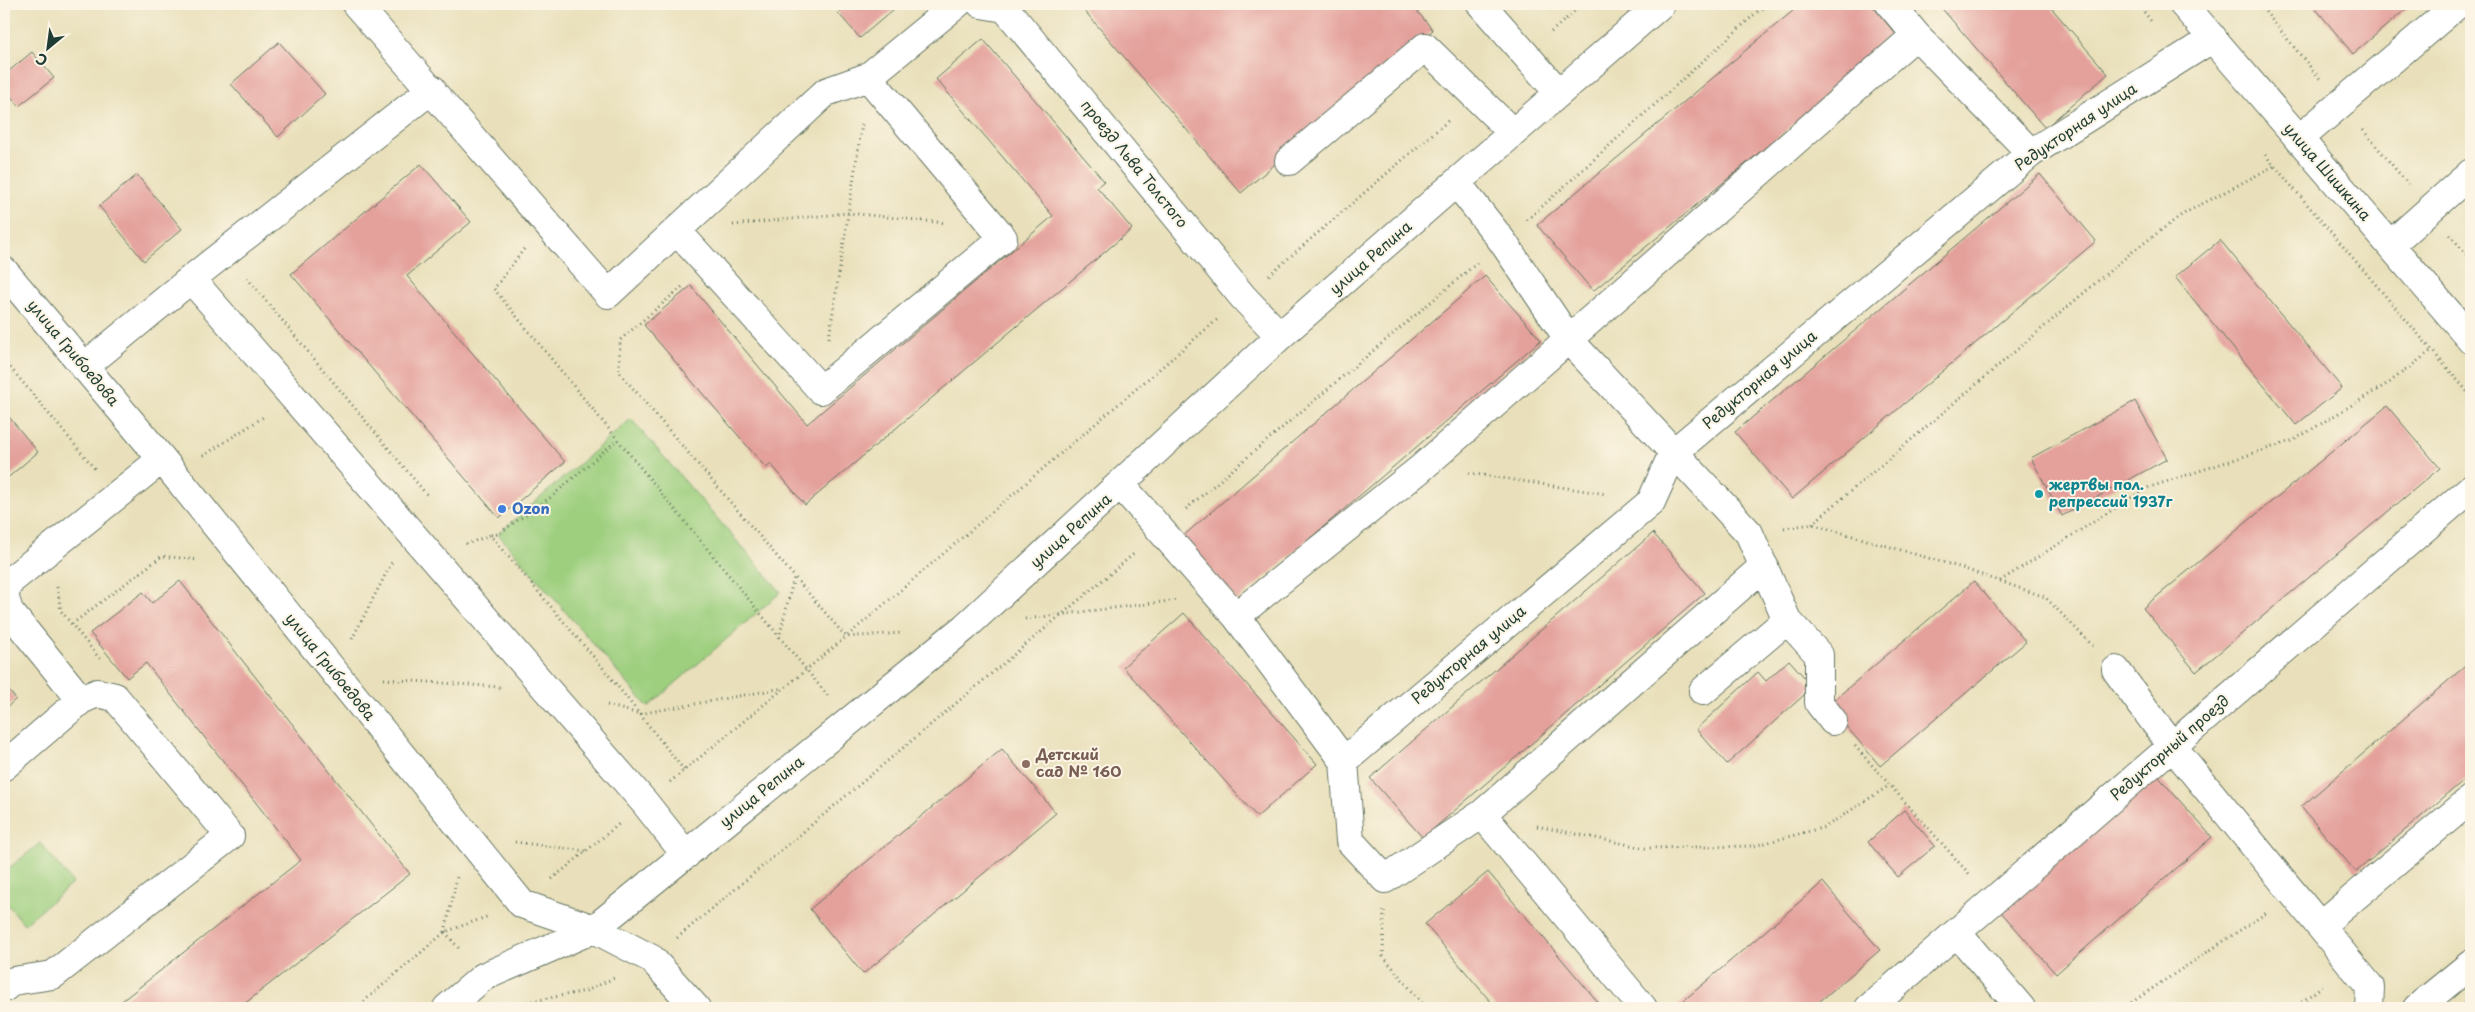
<svg xmlns="http://www.w3.org/2000/svg" width="2475" height="1012" font-family="'Playpen Sans',sans-serif">
  <style>
    .green { fill: #9ecf7f; stroke: #5e865a }
    .building { fill: #e4a19c }
    .lines { fill: none; stroke-linecap: round; stroke-linejoin: round }
    .minor-casing { stroke: #667663; stroke-width: 30 }
    .path { stroke: #667663; stroke-width: 3; stroke-dasharray: 1 4; stroke-linecap: butt }
    .minor { stroke: #fff; stroke-width: 28 }
    .culture-dot { fill: #0f9aa8; stroke: #fcf5e5; stroke-width: 2 }
    .shop-dot { fill: #3f7fe0; stroke: #fcf5e5; stroke-width: 2 }
    .education-dot { fill: #8d6e63; stroke: #fcf5e5; stroke-width: 2 }
    .labels { text-anchor: middle; stroke-width: 4; stroke-linejoin: round; paint-order: stroke }
    .street-label { font-size: 15px; fill: #1f3d34; stroke: #fcf5e5 }
    .culture-label { font-size: 15px; font-weight: bold; fill: #0d838f; stroke: #fcf5e5; text-anchor: start }
    .shop-label { font-size: 15px; font-weight: bold; fill: #366cbe; stroke: #fcf5e5; text-anchor: start }
    .education-label { font-size: 15px; font-weight: bold; fill: #785e54; stroke: #fcf5e5; text-anchor: start }
  </style>
  <rect width="100%" height="100%" fill="#fcf5e5"/>
  <filter id="ink" filterUnits="userSpaceOnUse"><feTurbulence type="fractalNoise" baseFrequency=".02" numOctaves="2"/><feDisplacementMap in="SourceGraphic" scale="10" xChannelSelector="R" yChannelSelector="G"/><feConvolveMatrix kernelMatrix="1 2 1 2 8 2 1 2 1" color-interpolation-filters="sRGB"/></filter>
  <filter id="wash" filterUnits="userSpaceOnUse"><feTurbulence type="fractalNoise" baseFrequency=".0096" numOctaves="4" result="noise"/><feDisplacementMap in="SourceGraphic" scale="20" xChannelSelector="R" yChannelSelector="G"/><feGaussianBlur stdDeviation="1.12" result="paint"/><feColorMatrix in="noise" values="0 0 0 0 0 0 0 0 0 0 0 0 0 0 0 0 0 1.4 0 .05"/><feComposite in="paint" operator="in"/></filter>
  <g filter="url(#wash)">
    <rect width="100%" height="100%" fill="#e9e0bb"/>
    <path class="green" d="M 631,419 L 781,592 L 648,707 L 498,534 Z
      M 40,843 L 73,883 L 24,924 L 4,900 L 4,872 Z"/>
    <g id="blocks">
      <path class="building" d="M 848,4 L 900,4 L 860,38 L 838,13 Z
        M 1090,4 L 1411,4 L 1433,30 L 1241,193 L 1083,9 Z
        M 1801,4 L 1871,4 L 1898,37 L 1593,291 L 1537,225 Z
        M 1938,4 L 2048,4 L 2108,74 L 2045,128 Z
        M 2312,4 L 2412,4 L 2353,54 Z
        M 983,39 L 1104,181 L 1097,187 L 1132,229 L 805,505 L 771,464 L 766,468 L 644,325 L 691,286 L 807,424 L 1053,216 L 936,79 Z
        M 279,42 L 325,94 L 278,137 L 231,84 Z
        M 32,52 L 54,78 L 19,106 L 4,88 L 4,75 Z
        M 421,164 L 471,222 L 407,276 L 565,462 L 499,518 L 291,274 Z
        M 2040,174 L 2096,241 L 1792,499 L 1735,432 Z
        M 137,175 L 182,229 L 144,261 L 99,206 Z
        M 2220,240 L 2342,388 L 2296,425 L 2175,277 Z
        M 1485,276 L 1541,340 L 1237,601 L 1182,537 Z
        M 2135,401 L 2167,459 L 2062,516 L 2031,458 Z
        M 2387,406 L 2440,468 L 2196,672 L 2143,608 Z
        M 4,411 L 38,452 L 4,481 Z
        M 1653,533 L 1705,593 L 1423,838 L 1370,778 Z
        M 180,581 L 410,874 L 239,1008 L 113,1008 L 301,860 L 146,663 L 127,678 L 90,633 L 143,592 L 152,603 Z
        M 1974,581 L 2026,642 L 1880,766 L 1828,705 Z
        M 1184,613 L 1317,764 L 1257,817 L 1123,667 Z
        M 1789,660 L 1813,687 L 1727,764 L 1696,729 L 1758,672 L 1766,681 Z
        M 2471,661 L 2471,774 L 2356,872 L 2301,807 Z
        M 4,685 L 16,699 L 4,710 Z
        M 1002,749 L 1056,813 L 863,974 L 810,909 Z
        M 2156,774 L 2212,837 L 2056,974 L 2000,911 Z
        M 1904,810 L 1935,846 L 1898,877 L 1868,842 Z
        M 1488,872 L 1603,1008 L 1496,1008 L 1425,924 Z
        M 1823,882 L 1880,950 L 1812,1008 L 1675,1008 Z
        M 2471,998 L 2471,1008 L 2459,1008 Z"/>
    </g>
  </g>
  <g filter="url(#ink)">
    <use href="#blocks" fill-opacity="0" stroke="#667663" stroke-width="1"/>
    <g class="lines">
      <g class="minor-casing">
        <path id="minor" d="M 356,4 L 608,294 L 826,92 L 868,77 L 957,4
          M 981,4 L 1005,8 L 1243,297 L 1280,336
          M 1481,4 L 1559,93
          M 1890,4 L 1916,35
          M 2183,4 L 2471,339
          M 2299,139 L 2458,4
          M 1289,161 L 1425,47 L 1513,133
          M 1457,183 L 1503,242 L 1569,340 L 1749,533 L 1787,620 L 1819,655 L 1819,703 L 1833,721
          M 677,231 L 821,390 L 1003,238 L 868,77
          M 2390,245 L 2471,173
          M 4,271 L 162,459 L 522,904 L 594,929 L 652,959 L 696,1008
          M 191,279 L 645,803 L 686,855
          M 84,367 L 191,279 L 432,89
          M 1121,485 L 1236,616 L 1344,761 L 1350,841 L 1385,879 L 1482,814 L 1643,1008
          M 1236,616 L 1419,470 L 1916,35 L 2031,153
          M 2116,670 L 2172,746 L 2370,987 L 2369,1008
          M 1703,691 L 1787,620
          M 81,700 L 9,611 L 4,595 L 10,581 L 162,459
          M 1344,761 L 1651,502 L 1673,453 L 2031,153 L 2213,38
          M 4,766 L 81,700 L 97,693 L 115,697 L 230,836 L 53,975 L 13,981 L 4,988
          M 1482,814 L 1764,566
          M 2320,926 L 2471,799
          M 1957,933 L 2021,1008
          M 447,1008 L 483,977 L 594,929 L 964,628 L 1280,336 L 1661,4
          M 1869,1008 L 2471,488
          M 2417,1008 L 2471,964"/>
      </g>
      <path class="path" d="M 2138,4 L 2151,21
        M 2259,4 L 2320,79
        M 1551,32 L 1583,4
        M 2363,130 L 2408,184
        M 2265,155 L 2471,396
        M 1527,220 L 1766,4
        M 733,225 L 848,213 L 946,223
        M 2450,235 L 2471,260
        M 524,249 L 494,289 L 828,696
        M 1269,275 L 1450,119
        M 247,278 L 427,495
        M 682,287 L 620,340 L 619,372 L 846,637 L 902,633
        M 829,338 L 862,124
        M 4,360 L 95,469
        M 203,456 L 265,416
        M 1469,473 L 1606,494
        M 1186,509 L 1477,263
        M 1812,524 L 2132,252 L 2183,214 L 2274,166
        M 1784,528 L 1812,524 L 1959,567 L 2045,597 L 2093,646
        M 491,535 L 498,534 L 551,497 L 617,440
        M 466,543 L 467,544 L 490,535 L 603,668 L 684,770
        M 2000,581 L 2147,488 L 2294,440 L 2390,382 L 2432,350
        M 57,587 L 61,611 L 100,659
        M 1025,619 L 1178,600
        M 72,624 L 162,556 L 199,560
        M 779,638 L 794,577
        M 352,639 L 392,562
        M 384,679 L 500,687
        M 607,705 L 639,714 L 783,688
        M 1855,746 L 1971,876
        M 670,782 L 846,637 L 1219,318
        M 1537,826 L 1645,848 L 1754,846 L 1825,827 L 1890,785
        M 515,842 L 586,851
        M 552,879 L 619,824
        M 1384,911 L 1383,956 L 1426,1008
        M 445,932 L 457,877
        M 445,932 L 461,951
        M 677,938 L 1136,552
        M 507,1006 L 586,991 L 614,978
        M 356,1008 L 445,932 L 489,916
        M 2123,1008 L 2266,913
        M 2294,1008 L 2325,984"/>
      <use href="#minor" class="minor"/>
    </g>
  </g>
  <circle class="culture-dot" cx="2039" cy="494" r="5"/>
  <circle class="shop-dot" cx="502" cy="509" r="5"/>
  <circle class="education-dot" cx="1026" cy="764" r="5"/>
  <g class="labels">
    <g class="street-label">
      <text transform="translate(2076 127) rotate(-34)" y="5">Редукторная улица</text>
      <text transform="translate(1134 164) rotate(51)" y="5">проезд Льва Толстого</text>
      <text transform="translate(2327 172) rotate(49)" y="5">улица Шишкина</text>
      <text transform="translate(1371 258) rotate(-41)" y="5">улица Репина</text>
      <text transform="translate(73 353) rotate(50)" y="5">улица Грибоедова</text>
      <text transform="translate(1760 380) rotate(-40)" y="5">Редукторная улица</text>
      <text transform="translate(1071 531) rotate(-42)" y="5">улица Репина</text>
      <text transform="translate(1469 655) rotate(-40)" y="5">Редукторная улица</text>
      <text transform="translate(330 667) rotate(51)" y="5">улица Грибоедова</text>
      <text transform="translate(2170 748) rotate(-41)" y="5">Редукторный проезд</text>
      <text transform="translate(762 792) rotate(-39)" y="5">улица Репина</text>
    </g>
    <g class="culture-label">
      <text x="2049" y="490">жертвы пол.<tspan x="2049" dy="17">репрессий 1937г</tspan></text>
    </g>
    <g class="shop-label">
      <text x="512" y="514">Ozon</text>
    </g>
    <g class="education-label">
      <text x="1036" y="760">Детский<tspan x="1036" dy="17">сад № 160</tspan></text>
    </g>
  </g>
  <rect width="2475" height="1012" fill="none" stroke="#fcf5e5" stroke-width="20"/>
  <g transform="translate(48 48) rotate(209)" stroke="#fcf5e5" stroke-width="4" paint-order="stroke">
  <path d="M0-4L9 19L0 12L-9 19Z" fill="#1f3d34"/>
  <text y="-8" font-size="14" font-weight="bold" text-anchor="middle" fill="#1f3d34">С</text>
  </g>
</svg>
